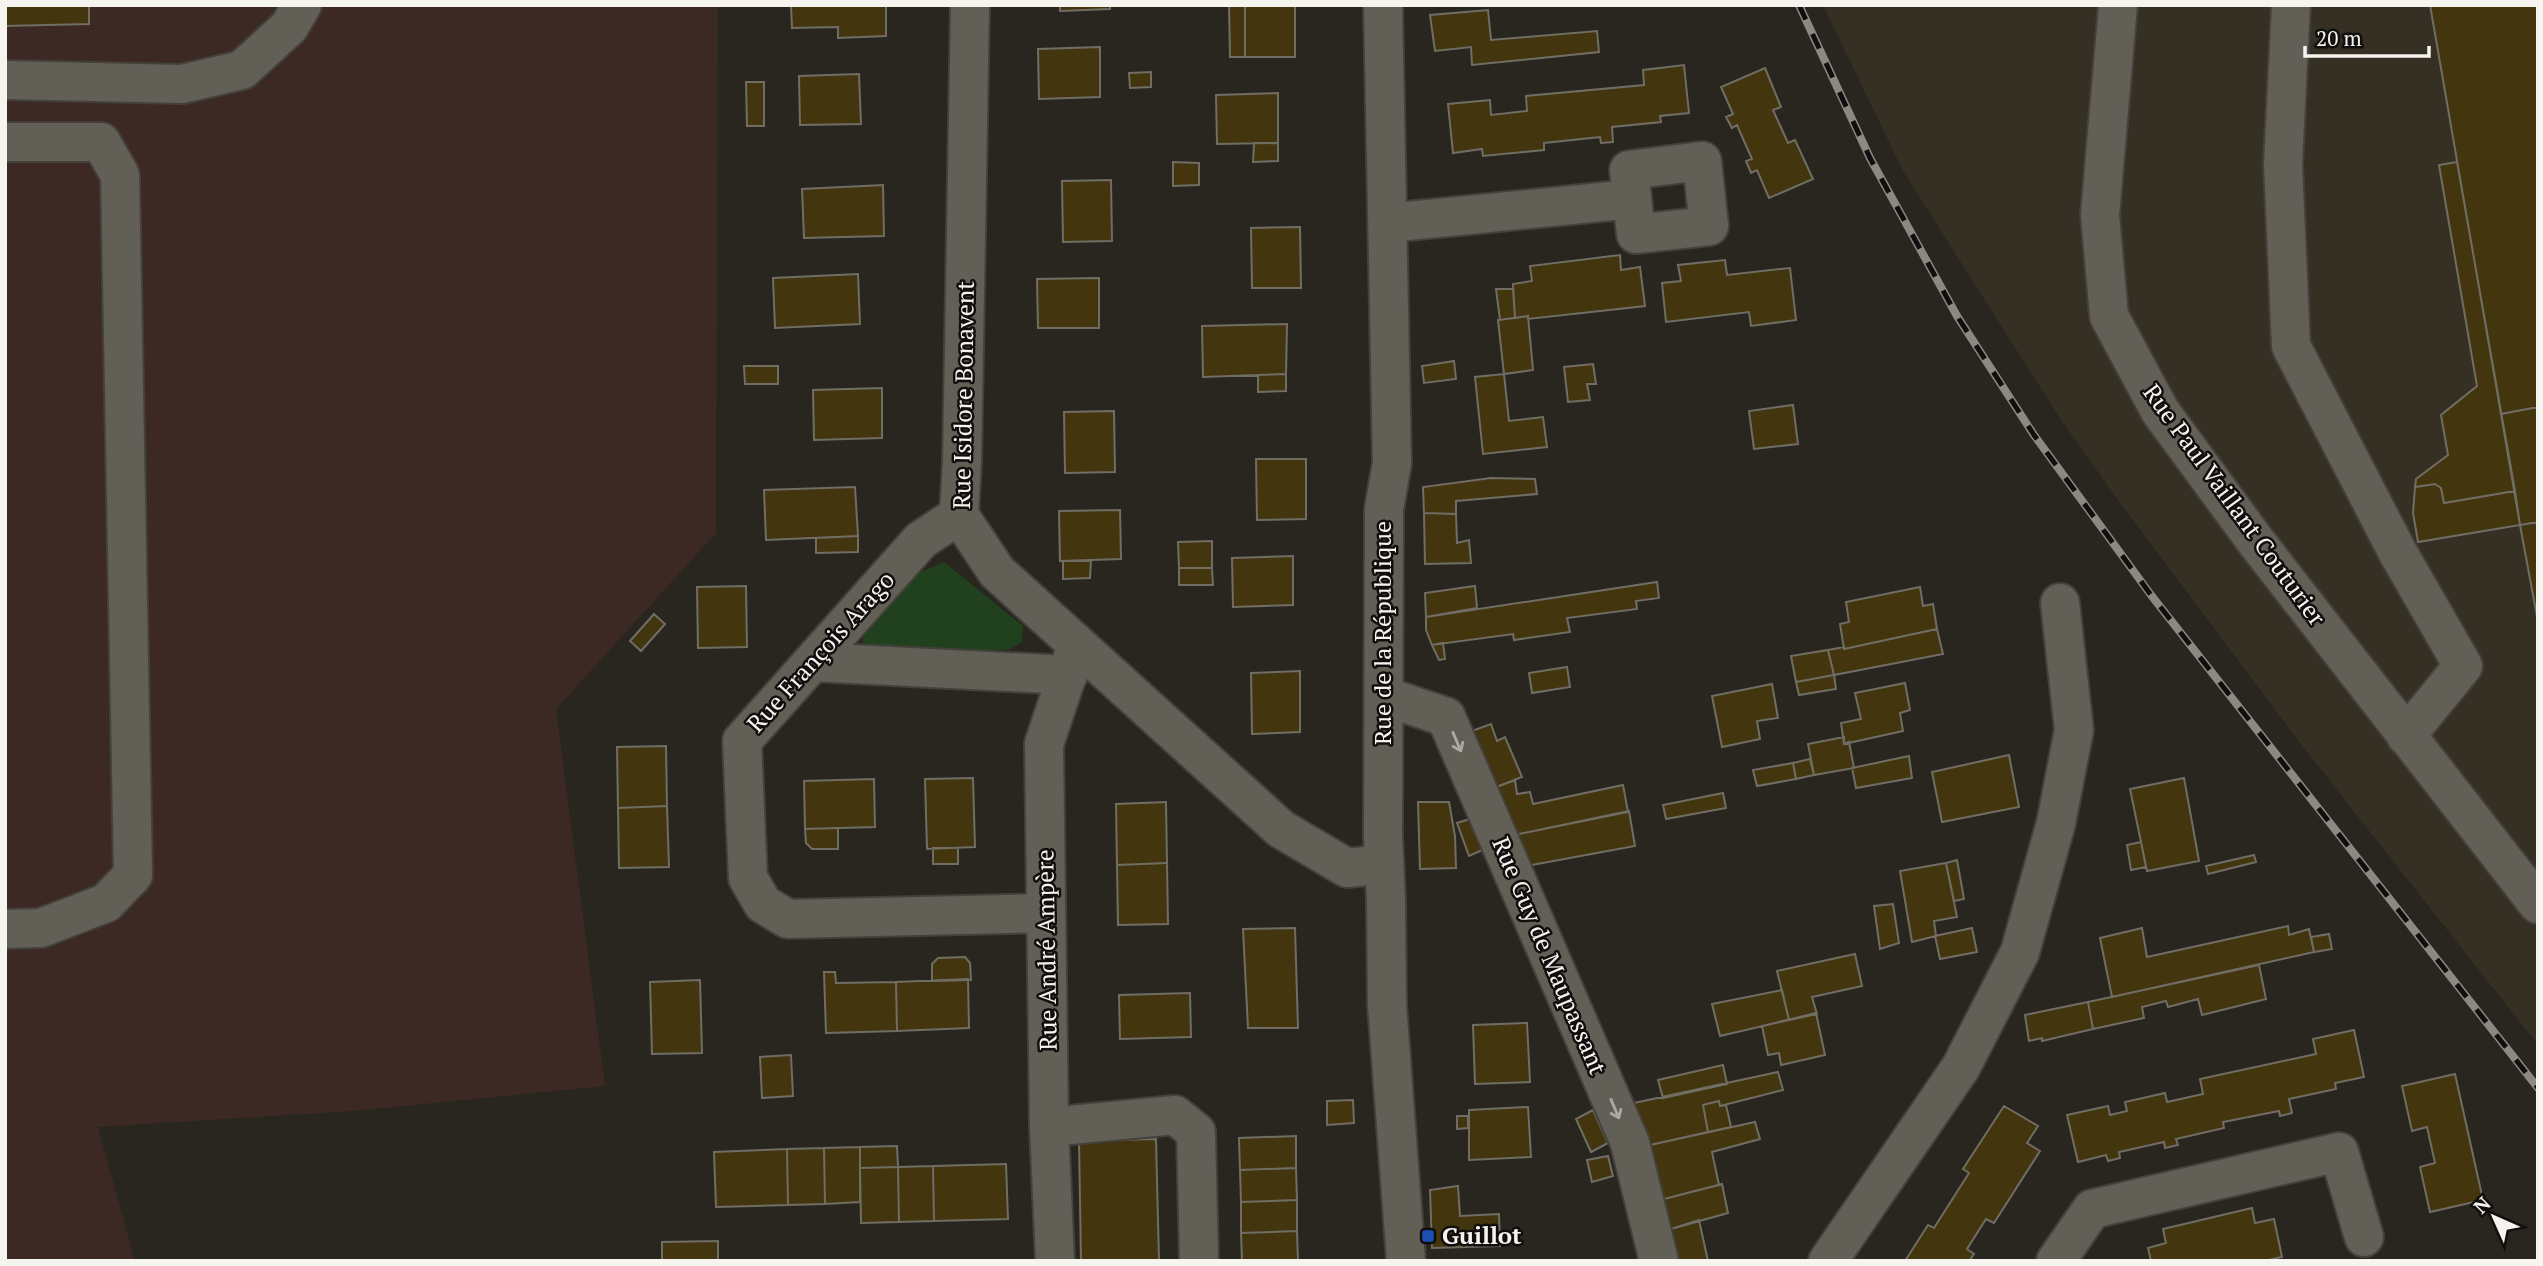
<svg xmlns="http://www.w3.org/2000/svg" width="2543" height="1266" font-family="'PT Serif',serif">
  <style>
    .built { fill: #353023 }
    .industrial { fill: #3c2924 }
    .green { fill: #21411e }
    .building { fill: #43350d; stroke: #706d65; stroke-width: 2 }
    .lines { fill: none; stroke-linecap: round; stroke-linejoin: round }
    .minor-casing { stroke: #44413c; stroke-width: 42 }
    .minor { stroke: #625f57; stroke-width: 38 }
    .rail-casing { stroke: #8b8983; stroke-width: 8 }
    .rail { stroke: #110f0d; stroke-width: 5; stroke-dasharray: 16; stroke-linecap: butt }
    .oneway { stroke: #acaaa3 }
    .transit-dot { fill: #1a4fb4; stroke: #110f0d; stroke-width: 2.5 }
    .labels { text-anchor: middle; stroke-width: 5; stroke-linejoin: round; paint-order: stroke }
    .street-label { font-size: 24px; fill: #f6f4ef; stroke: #110f0d }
    .poi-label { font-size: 24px; font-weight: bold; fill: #f6f4ef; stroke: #110f0d; text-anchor: start }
  </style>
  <rect width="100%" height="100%" fill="#292620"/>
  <path class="built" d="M 1823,5 L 2538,5 L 2538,1045 L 2300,743 L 2118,500 L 2061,420 L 1903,171 Z"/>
  <path class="industrial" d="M 5,5 L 718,5 L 716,533 L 556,709 L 605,1086 L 352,1111 L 98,1127 L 135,1261 L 5,1261 Z"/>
  <path class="green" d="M 944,562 L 1023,626 L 1022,642 L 1008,650 L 879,650 L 863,644 L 863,633 L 911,576 Z"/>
  <path class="building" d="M 5,5 L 89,5 L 89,24 L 5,26 Z
    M 791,5 L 886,5 L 886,36 L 838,38 L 838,27 L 792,28 Z
    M 1060,5 L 1110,5 L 1110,9 L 1060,11 Z
    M 1229,5 L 1245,5 L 1245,57 L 1230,57 Z
    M 1245,5 L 1295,5 L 1295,57 L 1245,57 Z
    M 2430,5 L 2538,5 L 2538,407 L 2501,414 Z
    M 1488,10 L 1491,40 L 1597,31 L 1599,52 L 1472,65 L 1471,47 L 1435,51 L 1430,15 Z
    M 1100,47 L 1100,97 L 1039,99 L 1038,49 Z
    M 1684,65 L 1689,113 L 1660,116 L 1661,122 L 1612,127 L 1613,142 L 1601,143 L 1600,137 L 1591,138 L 1544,143 L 1544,150 L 1483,156 L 1482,149 L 1453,153 L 1448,104 L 1490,100 L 1491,115 L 1527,111 L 1526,96 L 1644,85 L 1643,70 Z
    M 1765,68 L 1781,107 L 1773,110 L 1788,143 L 1795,140 L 1813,179 L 1769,198 L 1757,170 L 1751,173 L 1746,161 L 1752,159 L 1737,125 L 1732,128 L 1726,117 L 1733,114 L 1721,87 Z
    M 1151,72 L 1151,87 L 1130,88 L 1129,73 Z
    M 859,74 L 861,124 L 800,125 L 799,76 Z
    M 746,82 L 764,82 L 764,126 L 747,126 Z
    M 1278,93 L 1278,143 L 1217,144 L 1216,95 Z
    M 1254,143 L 1278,143 L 1278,161 L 1253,162 Z
    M 1173,162 L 1199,163 L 1199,185 L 1173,186 Z
    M 2457,162 L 2515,491 L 2444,503 L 2441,488 L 2435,484 L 2415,487 L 2416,479 L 2448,455 L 2441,415 L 2477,386 L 2439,165 Z
    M 1111,180 L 1112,241 L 1063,242 L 1062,181 Z
    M 883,185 L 884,236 L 804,238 L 802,189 Z
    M 1300,227 L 1301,288 L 1252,288 L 1251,228 Z
    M 1620,255 L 1621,270 L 1640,267 L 1645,306 L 1528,319 L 1528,316 L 1515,318 L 1513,284 L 1532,281 L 1530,266 Z
    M 1725,260 L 1727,275 L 1790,268 L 1796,320 L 1751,326 L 1749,312 L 1666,322 L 1662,283 L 1681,281 L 1678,265 Z
    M 858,274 L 860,324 L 775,328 L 773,278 Z
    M 1099,278 L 1099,328 L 1038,328 L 1037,279 Z
    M 1496,289 L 1513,289 L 1515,318 L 1500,320 Z
    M 1528,316 L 1533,370 L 1504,374 L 1498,320 Z
    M 1287,324 L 1286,374 L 1203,377 L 1202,326 Z
    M 1454,361 L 1456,379 L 1424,383 L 1422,366 Z
    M 1593,364 L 1596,384 L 1587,384 L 1590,400 L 1568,402 L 1564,367 Z
    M 744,366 L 778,366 L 778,384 L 745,384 Z
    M 1286,374 L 1286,391 L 1258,392 L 1258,375 Z
    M 1504,374 L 1509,421 L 1543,417 L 1547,447 L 1483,454 L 1475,377 Z
    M 882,388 L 882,438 L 814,440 L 813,390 Z
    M 1793,405 L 1798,444 L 1754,449 L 1749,411 Z
    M 2538,407 L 2538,522 L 2520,525 L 2501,414 Z
    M 1114,411 L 1115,472 L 1065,473 L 1064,412 Z
    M 1256,459 L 1306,459 L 1306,519 L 1257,520 Z
    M 1491,478 L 1535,479 L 1537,494 L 1456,501 L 1456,514 L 1424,513 L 1423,487 Z
    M 2435,484 L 2441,488 L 2444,503 L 2515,491 L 2520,525 L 2418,542 L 2413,513 L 2415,487 Z
    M 855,487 L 858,536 L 766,540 L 764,490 Z
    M 1120,510 L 1121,559 L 1060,561 L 1059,511 Z
    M 1424,513 L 1456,514 L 1457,543 L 1469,540 L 1471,563 L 1425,564 Z
    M 2538,522 L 2538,622 L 2520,525 Z
    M 858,536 L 858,552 L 816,553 L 816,538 Z
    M 1212,541 L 1212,568 L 1179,568 L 1178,542 Z
    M 1293,556 L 1293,605 L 1233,607 L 1232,558 Z
    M 1091,560 L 1090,578 L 1063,579 L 1063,561 Z
    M 1179,568 L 1212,568 L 1213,585 L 1179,585 Z
    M 1657,582 L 1659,598 L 1636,601 L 1637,609 L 1567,618 L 1570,632 L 1514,640 L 1513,634 L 1432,645 L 1426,630 L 1426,617 Z
    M 746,586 L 747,647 L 698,648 L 697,587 Z
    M 1475,586 L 1477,608 L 1426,617 L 1425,593 Z
    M 1920,587 L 1923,606 L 1933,604 L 1937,629 L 1844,649 L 1840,624 L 1849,622 L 1846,602 Z
    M 654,614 L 665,624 L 641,651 L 630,641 Z
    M 1937,629 L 1943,654 L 1834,675 L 1828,650 L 1844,647 L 1844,649 Z
    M 1443,643 L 1445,659 L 1439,660 L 1432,645 Z
    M 1828,650 L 1834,675 L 1796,682 L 1791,656 Z
    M 1567,667 L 1570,687 L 1532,693 L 1529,673 Z
    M 1300,671 L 1300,732 L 1252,734 L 1251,673 Z
    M 1834,675 L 1836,689 L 1799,695 L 1796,682 Z
    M 1905,683 L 1910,710 L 1900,713 L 1903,731 L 1844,744 L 1841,723 L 1861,719 L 1855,693 Z
    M 1772,684 L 1778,718 L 1757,721 L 1760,739 L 1722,747 L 1712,696 Z
    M 1491,724 L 1497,741 L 1505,737 L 1522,777 L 1494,788 L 1469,732 Z
    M 1844,737 L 1844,744 L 1849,742 L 1854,768 L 1814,775 L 1808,744 Z
    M 666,746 L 667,806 L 618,808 L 617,747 Z
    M 2009,755 L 2019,807 L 1942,822 L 1932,772 Z
    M 1909,756 L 1912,778 L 1856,788 L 1852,768 Z
    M 1810,759 L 1814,775 L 1796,779 L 1793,763 Z
    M 1793,763 L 1796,779 L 1757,786 L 1753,770 Z
    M 973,778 L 975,847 L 927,849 L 925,779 Z
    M 2184,778 L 2199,861 L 2147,871 L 2130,789 Z
    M 874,779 L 875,827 L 805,829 L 804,781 Z
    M 1515,780 L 1517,794 L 1530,792 L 1533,804 L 1623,785 L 1628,812 L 1514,835 L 1494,788 Z
    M 1723,793 L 1726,808 L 1666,819 L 1663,805 Z
    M 1166,802 L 1167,863 L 1117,865 L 1116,804 Z
    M 1418,802 L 1449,802 L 1455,836 L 1456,868 L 1420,869 Z
    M 667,806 L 669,867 L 619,868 L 618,808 Z
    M 1629,811 L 1635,846 L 1532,865 L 1526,863 L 1514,835 Z
    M 1473,818 L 1487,848 L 1469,856 L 1457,823 Z
    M 838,828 L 838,849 L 812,849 L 806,843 L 805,829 Z
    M 2141,842 L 2146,867 L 2131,870 L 2127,845 Z
    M 933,848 L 958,848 L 958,864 L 933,864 Z
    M 2254,855 L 2256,862 L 2208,874 L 2206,866 Z
    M 1957,860 L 1964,899 L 1954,901 L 1946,863 Z
    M 1167,863 L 1168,924 L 1118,925 L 1117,865 Z
    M 1946,863 L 1957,917 L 1934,921 L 1936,936 L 1912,942 L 1900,871 Z
    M 1893,904 L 1899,943 L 1880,949 L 1874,906 Z
    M 2288,926 L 2289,935 L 2309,929 L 2314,952 L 2112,997 L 2100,938 L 2142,928 L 2147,957 Z
    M 1295,928 L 1298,1028 L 1248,1028 L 1243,929 Z
    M 1972,928 L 1977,952 L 1940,959 L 1935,936 Z
    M 2329,934 L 2332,949 L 2314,952 L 2311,937 Z
    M 1855,954 L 1862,986 L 1812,997 L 1817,1014 L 1789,1020 L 1777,971 Z
    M 965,957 L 970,963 L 971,980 L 932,981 L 932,964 L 938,958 Z
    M 2259,965 L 2266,999 L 2202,1015 L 2198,999 L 2168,1007 L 2166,1001 L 2142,1007 L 2144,1018 L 2093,1029 L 2088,1002 Z
    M 824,972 L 835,972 L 836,983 L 896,982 L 897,1031 L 826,1033 Z
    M 968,979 L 969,1028 L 897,1031 L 896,982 Z
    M 700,980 L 702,1053 L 652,1054 L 650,982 Z
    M 1782,990 L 1789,1020 L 1720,1036 L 1712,1004 Z
    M 1190,993 L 1191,1037 L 1120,1039 L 1119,995 Z
    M 2088,1002 L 2093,1029 L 2042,1041 L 2042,1038 L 2029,1041 L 2025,1015 Z
    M 1816,1013 L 1825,1055 L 1781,1065 L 1779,1053 L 1768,1055 L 1762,1026 Z
    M 1527,1023 L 1530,1082 L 1475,1084 L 1473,1025 Z
    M 2354,1030 L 2364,1077 L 2335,1083 L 2336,1089 L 2289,1099 L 2292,1113 L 2280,1116 L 2279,1111 L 2223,1122 L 2224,1128 L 2176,1139 L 2178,1145 L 2165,1148 L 2164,1142 L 2119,1152 L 2120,1158 L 2108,1161 L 2106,1155 L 2078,1162 L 2067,1115 L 2108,1106 L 2110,1115 L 2127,1111 L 2125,1102 L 2165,1093 L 2167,1102 L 2203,1094 L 2200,1079 L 2316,1054 L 2313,1039 Z
    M 791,1055 L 793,1096 L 762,1098 L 760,1057 Z
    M 1723,1065 L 1727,1084 L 1663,1098 L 1658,1080 Z
    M 1778,1072 L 1783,1090 L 1720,1106 L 1719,1101 L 1703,1105 L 1708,1132 L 1650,1145 L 1634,1103 Z
    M 2455,1074 L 2483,1200 L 2430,1212 L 2420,1167 L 2435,1163 L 2427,1127 L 2412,1131 L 2402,1086 Z
    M 1353,1100 L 1354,1123 L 1327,1125 L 1327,1101 Z
    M 1719,1101 L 1720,1106 L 1726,1105 L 1731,1127 L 1708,1132 L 1703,1105 Z
    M 2004,1106 L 2038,1126 L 2027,1143 L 2040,1151 L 1994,1223 L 1986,1219 L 1967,1249 L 1974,1254 L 1969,1261 L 1905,1261 L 1928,1225 L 1934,1228 L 1969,1173 L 1963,1169 Z
    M 1528,1107 L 1531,1157 L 1469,1160 L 1469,1110 Z
    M 1593,1110 L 1608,1143 L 1591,1152 L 1576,1119 Z
    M 1457,1116 L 1468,1116 L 1468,1128 L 1457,1129 Z
    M 1755,1122 L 1760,1139 L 1712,1152 L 1719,1185 L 1664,1199 L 1650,1145 Z
    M 1296,1136 L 1296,1168 L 1240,1170 L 1239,1138 Z
    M 1156,1139 L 1159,1261 L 1081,1261 L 1079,1141 Z
    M 897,1146 L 898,1167 L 860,1168 L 860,1147 Z
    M 860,1147 L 860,1202 L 825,1204 L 824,1148 Z
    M 824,1148 L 825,1204 L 788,1205 L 787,1149 Z
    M 787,1149 L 788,1205 L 716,1207 L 714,1152 Z
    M 1608,1156 L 1613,1176 L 1592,1182 L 1587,1160 Z
    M 1006,1164 L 1008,1219 L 934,1221 L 933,1166 Z
    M 933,1166 L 934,1221 L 899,1222 L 898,1167 Z
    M 898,1167 L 899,1222 L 861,1223 L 860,1168 Z
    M 1296,1168 L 1297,1200 L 1241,1202 L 1240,1170 Z
    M 1722,1184 L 1728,1213 L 1671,1229 L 1664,1199 Z
    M 1458,1186 L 1460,1216 L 1499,1214 L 1500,1246 L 1432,1248 L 1430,1190 Z
    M 1297,1200 L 1297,1231 L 1241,1233 L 1241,1202 Z
    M 2252,1208 L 2255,1223 L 2274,1219 L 2282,1257 L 2264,1261 L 2151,1261 L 2148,1248 L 2166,1243 L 2163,1229 Z
    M 1699,1220 L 1708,1261 L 1678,1261 L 1671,1229 Z
    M 1297,1231 L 1298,1261 L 1242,1261 L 1241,1233 Z
    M 718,1241 L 718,1261 L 662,1261 L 662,1242 Z"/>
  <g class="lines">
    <g class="minor-casing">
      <path id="minor" d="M 970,5 L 962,462 L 959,515 L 997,572 L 1281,829 L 1347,868 L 1384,864
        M 1383,5 L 1392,463 L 1384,509 L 1383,835 L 1386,900 L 1387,1004 L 1406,1261
        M 2118,5 L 2100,215 L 2109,316 L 2160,411 L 2254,539 L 2538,904
        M 2291,5 L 2283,164 L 2291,346 L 2397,551 L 2463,666 L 2406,736
        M 5,80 L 182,84 L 242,70 L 289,27 L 302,5
        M 5,142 L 101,142 L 120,175 L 133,875 L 106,903 L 41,928 L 5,929
        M 1702,161 L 1709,226 L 1636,234 L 1629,170 Z
        M 1387,223 L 1632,199
        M 959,515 L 921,540 L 742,741 L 748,878 L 763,904 L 788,919 L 1046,913
        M 813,662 L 1068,675
        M 1384,696 L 1446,717 L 1630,1143 L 1659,1261
        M 1049,1127 L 1175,1115 L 1196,1132 L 1199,1261
        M 1055,1261 L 1049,1127 L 1044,744 L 1077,645
        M 1828,1261 L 1961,1067 L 2020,952 L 2056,823 L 2074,730 L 2060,603
        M 2056,1261 L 2092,1209 L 2339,1152 L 2364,1237"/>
    </g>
    <use href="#minor" class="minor"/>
    <g class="rail-casing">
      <path id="rail" d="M 1799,5 L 1870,158 L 1957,316 L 2034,435 L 2151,595 L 2538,1088"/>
    </g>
    <use href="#rail" class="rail"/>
  </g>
  <defs><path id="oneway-shaft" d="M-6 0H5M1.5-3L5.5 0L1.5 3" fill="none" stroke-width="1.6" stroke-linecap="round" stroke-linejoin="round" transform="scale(1.75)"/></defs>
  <g class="oneway">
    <use href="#oneway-shaft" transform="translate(1457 742) rotate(67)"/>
    <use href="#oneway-shaft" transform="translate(1615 1109) rotate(67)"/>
  </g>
  <rect class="transit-dot" x="1421" y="1229" width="14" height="14" rx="3.5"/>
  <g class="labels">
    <g class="street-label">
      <text transform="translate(964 395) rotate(-89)" y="8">Rue Isidore Bonavent</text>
      <text transform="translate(2234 505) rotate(54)" y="8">Rue Paul Vaillant Couturier</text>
      <text transform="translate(1383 633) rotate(-90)" y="8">Rue de la République</text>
      <text transform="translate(821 652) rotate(-48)" y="8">Rue François Arago</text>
      <text transform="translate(1047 950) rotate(-91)" y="8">Rue André Ampère</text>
      <text transform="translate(1549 956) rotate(67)" y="8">Rue Guy de Maupassant</text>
    </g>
    <g class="poi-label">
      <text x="1442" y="1244">Guillot</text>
    </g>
  </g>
  <rect width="2543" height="1266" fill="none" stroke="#f6f4ef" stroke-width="14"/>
  <g transform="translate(2494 1217) rotate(315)" stroke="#110f0d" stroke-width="5" paint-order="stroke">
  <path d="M0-5L12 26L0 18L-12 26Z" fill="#f6f4ef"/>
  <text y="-10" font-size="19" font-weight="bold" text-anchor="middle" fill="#f6f4ef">N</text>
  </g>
  <path d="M2305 46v10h124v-10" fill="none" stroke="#f6f4ef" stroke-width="3.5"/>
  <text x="2316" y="46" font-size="21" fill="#f6f4ef" stroke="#110f0d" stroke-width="5" paint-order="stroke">20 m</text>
</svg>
